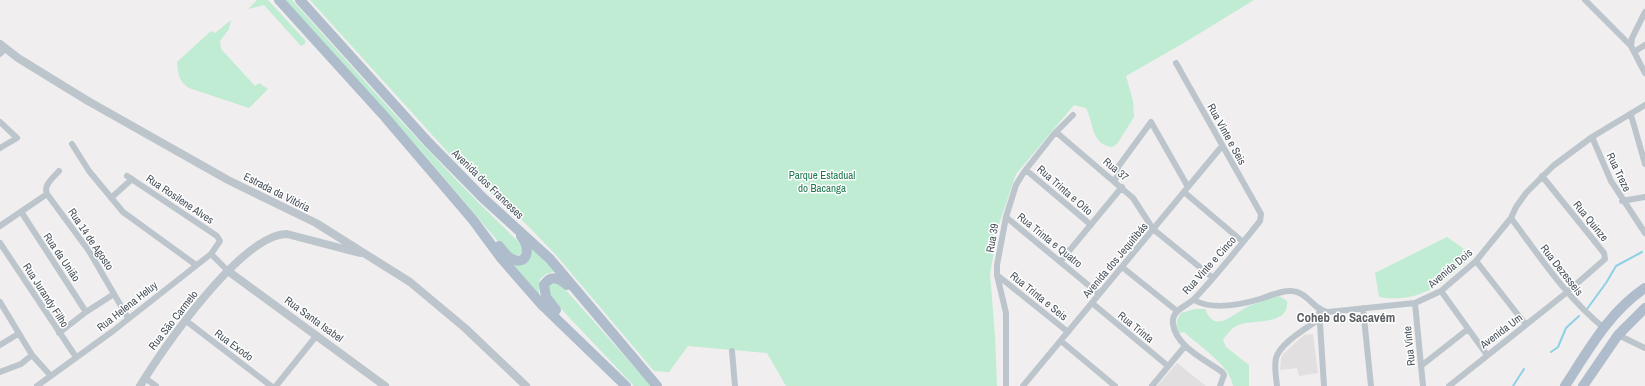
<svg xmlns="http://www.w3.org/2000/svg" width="1645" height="386" font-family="'Archivo Narrow',sans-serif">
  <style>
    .education { fill: #e1dfdf }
    .green { fill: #bfecd2 }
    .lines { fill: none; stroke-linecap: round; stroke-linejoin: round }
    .stream { stroke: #8ed0e6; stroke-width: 2 }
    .minor { stroke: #bdc5cc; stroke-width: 6 }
    .tertiary { stroke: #bdc5cc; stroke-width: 8 }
    .primary { stroke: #afbccb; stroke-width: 10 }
    .labels { text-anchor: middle; stroke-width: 3; stroke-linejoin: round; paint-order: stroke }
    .street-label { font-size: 11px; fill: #47505a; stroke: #fff }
    .park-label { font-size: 11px; fill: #1c774e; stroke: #fff }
    .quarter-label { font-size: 13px; font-weight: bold; fill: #5b5e62; stroke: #fff }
  </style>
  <rect width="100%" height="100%" fill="#f0eeee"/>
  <path class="education" d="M 1313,334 L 1318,373 L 1299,376 L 1297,368 L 1280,370 L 1281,358 L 1283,354 L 1304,335 Z
    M 1177,363 L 1206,386 L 1157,386 Z"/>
  <path class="green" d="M 257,0 L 268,0 L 305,40 L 305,44 L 301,46 L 264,5 L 248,9 Z
    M 285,0 L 292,0 C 367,83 440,168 521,244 L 523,247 L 521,254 L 515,256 L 508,253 L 422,152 Z
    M 310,0 L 1254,0 L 1187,41 L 1126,76 L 1133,101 L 1134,117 L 1117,144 L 1112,147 C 1091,144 1094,124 1086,108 L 1074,105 L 1016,174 L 999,224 L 990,274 L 995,336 L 997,386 L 786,386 L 767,353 L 688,346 L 669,372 L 654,371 L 556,255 L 528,226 L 455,160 Z
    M 231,20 L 229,29 L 220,41 L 221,49 L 255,86 L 259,83 L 268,89 L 249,108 L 189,88 C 179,82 178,73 177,62 L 211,31 L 215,33 Z
    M 1447,237 L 1464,249 L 1461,255 L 1468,260 C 1439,286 1420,303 1379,297 L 1375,273 Z
    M 532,246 L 556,271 L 546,274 L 540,279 L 539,295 L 509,263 L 527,261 L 531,255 Z
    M 551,283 L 558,283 L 564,288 L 651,386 L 634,386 L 550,297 L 548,287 Z
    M 1279,296 L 1287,301 C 1290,327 1250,318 1236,326 C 1231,329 1226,335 1223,340 L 1226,347 L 1249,365 L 1249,386 L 1233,386 C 1231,366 1198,345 1184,332 L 1179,333 C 1175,326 1176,320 1181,313 L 1195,309 L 1205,309 C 1216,336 1234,312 1249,306 C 1259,302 1269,299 1279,296 Z"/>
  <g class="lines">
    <path class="stream" d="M 1587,309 L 1606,283 L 1616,266 L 1642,252
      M 1551,352 L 1558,347 L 1566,328 L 1579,316
      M 1513,386 L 1524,369"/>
    <path class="minor" d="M 1585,0 L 1631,46 L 1645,73
      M 1631,46 L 1632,38 L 1645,12
      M 1634,52 L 1645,45
      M 0,54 L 5,49
      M 1176,63 L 1261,214 L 1260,221 C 1239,247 1218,274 1195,298 C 1187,307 1171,309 1173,324 C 1176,347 1206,360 1222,372 L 1224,375 L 1220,386
      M 1631,115 L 1645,164
      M 0,122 L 17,138 L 0,148
      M 1056,132 L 1133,198 L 1153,229 L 1213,278
      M 1592,137 L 1611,181 L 1645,233
      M 72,144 L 89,171 L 123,212 L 196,265
      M 1026,170 L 1091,225
      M 1114,181 L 1118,175 L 1118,167 L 1151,122 L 1188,187
      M 1184,192 L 1243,242
      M 47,194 L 89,251 L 128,318
      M 111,198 L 132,179
      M 1622,201 L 1645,197
      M 22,213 L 86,312
      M 1006,217 L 1099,294
      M 1511,218 C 1540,257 1566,297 1604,328
      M 0,226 L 47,194 C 43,185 53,178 59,171
      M 0,243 L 76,357
      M 211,254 L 228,271
      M 1476,261 L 1526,325
      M 1060,262 L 1122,187
      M 1122,267 L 1177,311
      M 997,275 L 1068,332
      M 1441,291 L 1487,355
      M 1194,300 C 1212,310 1240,305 1260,299 C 1270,296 1281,290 1292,291 C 1308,292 1314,311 1328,312 L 1415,303 L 1441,291 L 1476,261 L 1511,218 L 1516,207 L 1526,193 L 1553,166 L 1592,137 L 1645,105
      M 0,302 L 32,355 L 50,375
      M 1092,303 L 1168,366
      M 1415,303 L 1423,386
      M 1319,308 L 1324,386
      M 1363,308 L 1371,386
      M 185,320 L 271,386
      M 59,333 L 86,312 L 114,294
      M 1618,335 L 1645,348
      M 1061,341 L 1115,386
      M 0,345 L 18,334
      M 732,351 L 735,386
      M 1421,366 L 1468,329
      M 0,372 L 21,364 L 32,355
      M 145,378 L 156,386
      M 37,386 L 113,331 L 211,254 L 220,241 L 217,236 L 127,176
      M 276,386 L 317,335
      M 1006,386 L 1006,313 L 997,275 L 997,265 L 1006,217 L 1016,185 L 1024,172 L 1054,134 L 1073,115
      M 1023,386 L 1222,146
      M 1152,386 L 1185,346
      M 1277,386 C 1276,377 1274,367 1276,358 C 1280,343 1307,328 1319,319
      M 1449,386 L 1566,293 L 1605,259 L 1604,253 L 1542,176"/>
    <path class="tertiary" d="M 0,44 L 18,58 L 88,101 L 228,180 L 316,223 L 410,282 L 465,328 L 526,386
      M 228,271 L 385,386
      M 140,386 C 163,348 242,234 287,234 L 360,253"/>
    <path class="primary" d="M 279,0 L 385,117 L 473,220 L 501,258 L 542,305 L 626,386
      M 300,0 L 428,142 L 483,198 L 550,259 L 657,386
      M 499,246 C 502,250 506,255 510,258 C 527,268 532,248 521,236
      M 556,310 L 546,297 L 544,285 C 551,274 559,278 567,285
      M 1565,386 C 1588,351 1609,312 1645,288
      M 1583,386 L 1618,335 L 1645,308"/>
  </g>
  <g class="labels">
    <g class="street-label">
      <text transform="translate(1227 134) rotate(61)" y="4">Rua Vinte e Seis</text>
      <text transform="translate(1116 169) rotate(40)" y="4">Rua 37</text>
      <text transform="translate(1619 172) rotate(64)" y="4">Rua Treze</text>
      <text transform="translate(488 184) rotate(44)" y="4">Avenida dos Franceses</text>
      <text transform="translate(1065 190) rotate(41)" y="4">Rua Trinta e Oito</text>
      <text transform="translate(277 192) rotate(27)" y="4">Estrada da Vitória</text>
      <text transform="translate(180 199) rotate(34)" y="4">Rua Rosilene Alves</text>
      <text transform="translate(1591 221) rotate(51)" y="4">Rua Quinze</text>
      <text transform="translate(992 238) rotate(-80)" y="4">Rua 39</text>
      <text transform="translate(91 239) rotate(56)" y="4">Rua 14 de Agosto</text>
      <text transform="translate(1050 240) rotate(39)" y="4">Rua Trinta e Quatro</text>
      <text transform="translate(62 257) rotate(56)" y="4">Rua da União</text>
      <text transform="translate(1115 260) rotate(-50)" y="4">Avenida dos Jequitibás</text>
      <text transform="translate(1209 265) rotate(-48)" y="4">Rua Vinte e Cinco</text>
      <text transform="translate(1450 268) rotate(-40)" y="4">Avenida Dois</text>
      <text transform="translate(1562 270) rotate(52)" y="4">Rua Dezesseis</text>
      <text transform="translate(46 295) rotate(57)" y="4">Rua Jurandy Filho</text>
      <text transform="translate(1039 296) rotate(39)" y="4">Rua Trinta e Seis</text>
      <text transform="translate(127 306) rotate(-38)" y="4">Rua Helena Heluy</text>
      <text transform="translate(314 319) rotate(36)" y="4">Rua Santa Isabel</text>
      <text transform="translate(173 320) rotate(-52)" y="4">Rua São Carmelo</text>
      <text transform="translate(1136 327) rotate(39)" y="4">Rua Trinta</text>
      <text transform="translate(1501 331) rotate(-37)" y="4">Avenida Um</text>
      <text transform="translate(234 345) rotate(37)" y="4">Rua Exodo</text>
      <text transform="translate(1409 346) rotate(-96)" y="4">Rua Vinte</text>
    </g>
    <g class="park-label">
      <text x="822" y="179">Parque Estadual<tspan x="822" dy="13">do Bacanga</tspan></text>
    </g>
    <g class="quarter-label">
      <text x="1346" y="322">Coheb do Sacavém</text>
    </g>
  </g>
</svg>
